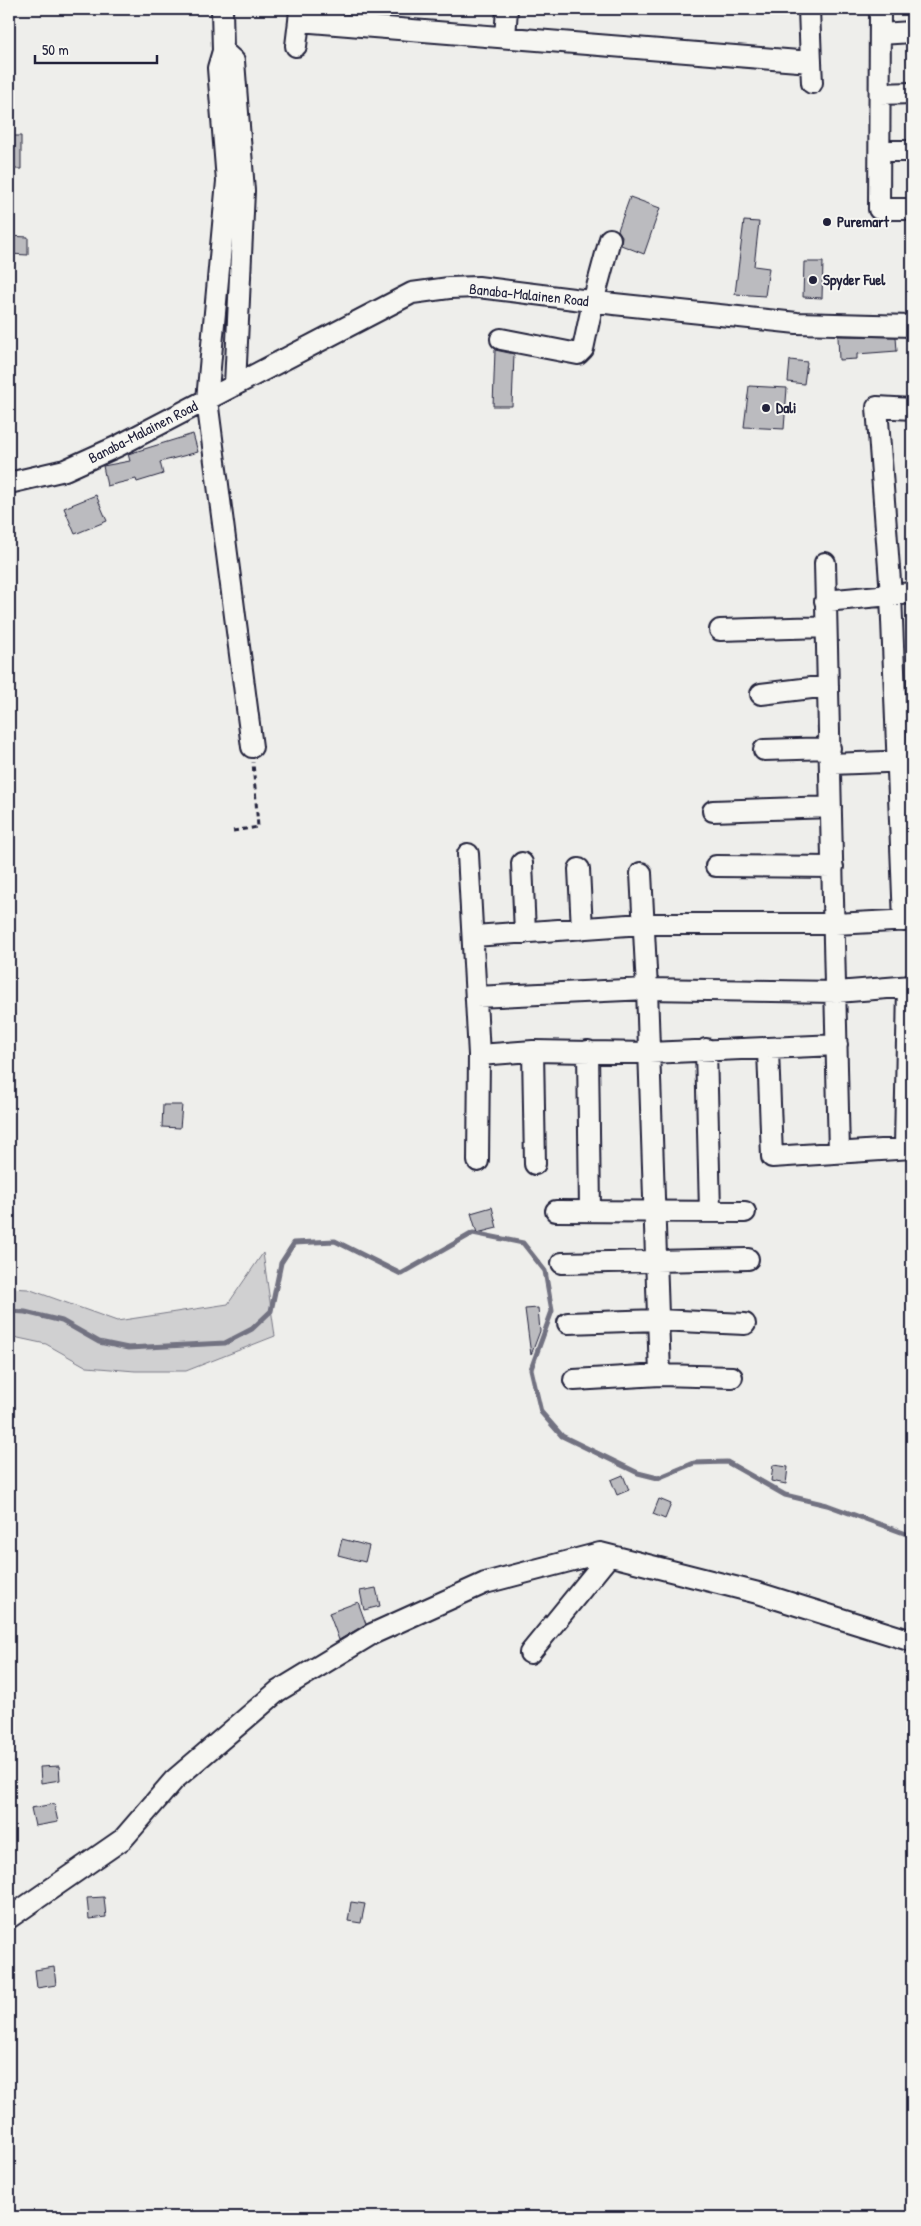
<svg xmlns="http://www.w3.org/2000/svg" width="921" height="2226" font-family="'Patrick Hand',sans-serif">
  <style>
    .green { fill: #d0d0d1; stroke: #797986 }
    .lines { fill: none; stroke-linecap: round; stroke-linejoin: round }
    .stream { stroke: #727281; stroke-width: 5 }
    .building { fill: #bbbbbf; stroke: #22223b }
    .minor-casing { stroke: #22223b; stroke-width: 24 }
    .path { stroke: #22223b; stroke-width: 3; stroke-dasharray: 5 4; stroke-linecap: butt }
    .minor { stroke: #f6f6f2; stroke-width: 20 }
    .poi-dot { fill: #22223b; stroke: #f6f6f2; stroke-width: 2 }
    .labels { text-anchor: middle; stroke-width: 4; stroke-linejoin: round; paint-order: stroke }
    .poi-label { font-size: 15px; font-weight: bold; fill: #22223b; stroke: #f6f6f2; text-anchor: start }
    .street-label { font-size: 15px; fill: #22223b; stroke: #f6f6f2 }
  </style>
  <rect width="100%" height="100%" fill="#eeeeeb"/>
  <filter id="ink" filterUnits="userSpaceOnUse"><feTurbulence type="fractalNoise" baseFrequency=".02" numOctaves="2"/><feDisplacementMap in="SourceGraphic" scale="10" xChannelSelector="R" yChannelSelector="G"/><feConvolveMatrix kernelMatrix="1 2 1 2 8 2 1 2 1" color-interpolation-filters="sRGB"/></filter>
  <g filter="url(#ink)">
    <path class="green" d="M 263,1253 L 275,1336 L 186,1371 L 135,1371 L 87,1367 L 46,1344 L 9,1336 L 9,1288 L 28,1289 L 117,1321 L 228,1304 Z"/>
    <g class="lines">
      <path class="stream" d="M 9,1311 L 25,1312 L 62,1321 L 99,1342 L 128,1348 L 225,1343 L 252,1329 L 271,1311 L 281,1263 L 294,1243 L 335,1241 L 401,1274 L 473,1233 L 523,1243 L 545,1271 L 552,1311 L 531,1369 L 541,1412 L 562,1436 L 638,1473 L 658,1478 L 694,1463 L 727,1462 L 785,1495 L 827,1505 L 912,1536"/>
    </g>
    <path class="building" d="M 9,136 L 21,136 L 21,169 L 9,169 Z
      M 630,197 L 660,208 L 644,254 L 621,245 L 622,236 L 618,230 Z
      M 744,221 L 759,222 L 754,266 L 769,268 L 765,296 L 735,294 Z
      M 9,236 L 28,237 L 28,255 L 9,254 Z
      M 804,262 L 823,262 L 822,298 L 803,297 Z
      M 838,336 L 896,337 L 897,351 L 857,354 L 857,359 L 839,360 Z
      M 495,350 L 514,354 L 512,406 L 493,406 Z
      M 790,360 L 807,362 L 804,384 L 788,382 Z
      M 749,386 L 787,388 L 784,429 L 744,427 Z
      M 193,434 L 198,452 L 160,462 L 163,474 L 137,482 L 136,479 L 107,486 L 103,466 L 130,461 L 128,454 Z
      M 96,495 L 107,521 L 75,534 L 64,508 Z
      M 163,1105 L 182,1105 L 180,1128 L 162,1127 Z
      M 492,1207 L 497,1228 L 477,1233 L 471,1213 Z
      M 538,1308 L 540,1331 L 531,1355 L 525,1309 Z
      M 773,1465 L 788,1467 L 786,1484 L 771,1481 Z
      M 623,1475 L 629,1490 L 617,1495 L 611,1480 Z
      M 659,1499 L 671,1504 L 665,1519 L 653,1514 Z
      M 342,1539 L 369,1546 L 365,1562 L 338,1555 Z
      M 376,1588 L 380,1606 L 364,1610 L 360,1591 Z
      M 358,1602 L 366,1624 L 339,1640 L 329,1613 Z
      M 59,1766 L 60,1780 L 41,1783 L 40,1767 Z
      M 54,1804 L 58,1822 L 35,1826 L 31,1808 Z
      M 104,1897 L 106,1917 L 89,1919 L 87,1898 Z
      M 351,1902 L 365,1904 L 361,1923 L 348,1921 Z
      M 54,1967 L 56,1985 L 37,1988 L 35,1970 Z"/>
    <g class="lines">
      <g class="minor-casing">
        <path id="minor" d="M 222,9 L 223,51 L 218,68 L 227,181 L 207,400 L 252,747
          M 300,9 L 299,21 L 811,62 L 809,9
          M 880,9 L 879,209 L 912,209
          M 880,34 L 912,32
          M 505,37 L 507,9
          M 296,46 L 299,21
          M 223,51 L 234,61 L 244,191 L 235,385
          M 811,62 L 812,83
          M 880,94 L 912,93
          M 880,151 L 912,151
          M 501,339 L 578,354 L 583,349 L 593,302 L 610,239
          M 9,483 L 65,470 L 118,446 L 412,293 L 449,288 L 478,287 L 614,304 L 797,323 L 912,326
          M 825,563 L 839,1152
          M 825,601 L 912,593
          M 720,630 L 826,627
          M 761,694 L 828,686
          M 764,750 L 830,748
          M 830,764 L 912,761
          M 713,811 L 831,807
          M 468,854 L 479,1055 L 478,1161
          M 522,863 L 525,933
          M 716,866 L 833,867
          M 579,869 L 582,929
          M 641,873 L 647,989 L 660,1375
          M 904,921 L 891,595 L 877,407 L 912,409
          M 474,936 L 642,924 L 835,924 L 912,920
          M 476,997 L 647,989 L 837,992 L 912,986
          M 706,1049 L 710,1211
          M 768,1050 L 772,1157 L 912,1148
          M 533,1051 L 535,1164
          M 588,1051 L 590,1211
          M 479,1055 L 533,1051 L 649,1053 L 837,1045
          M 905,1148 L 908,986
          M 556,1211 L 745,1212
          M 562,1263 L 748,1259
          M 568,1323 L 658,1320 L 745,1324
          M 574,1380 L 660,1375 L 732,1377
          M 530,1653 L 609,1556
          M 9,1918 L 123,1839 L 174,1780 L 278,1691 L 372,1634 L 485,1583 L 600,1553 L 758,1593 L 912,1641"/>
      </g>
      <path class="path" d="M 233,831 L 258,827 L 253,762"/>
      <use href="#minor" class="minor"/>
    </g>
  </g>
  <g class="poi-dot">
    <circle cx="827" cy="222" r="5"/>
    <circle cx="813" cy="280" r="5"/>
    <circle cx="766" cy="408" r="5"/>
  </g>
  <g class="labels">
    <g class="poi-label">
      <text x="837" y="227">Puremart</text>
      <text x="823" y="285">Spyder Fuel</text>
      <text x="776" y="413">Dali</text>
    </g>
    <g class="street-label">
      <text transform="translate(529 295) rotate(6)" y="5">Banaba-Malainen Road</text>
      <text transform="translate(143 432) rotate(-27)" y="5">Banaba-Malainen Road</text>
    </g>
  </g>
  <rect width="921" height="2226" fill="none" stroke="#f6f6f2" stroke-width="30"/>
  <rect x="15" y="15" width="891" height="2196" fill="none" stroke="#22223b" stroke-width="2" filter="url(#ink)"/>
  <path d="M35 55v8h122v-8" fill="none" stroke="#22223b" stroke-width="2.5"/>
  <text x="42" y="55" font-size="15" fill="#22223b" stroke="#f6f6f2" stroke-width="4" paint-order="stroke">50 m</text>
</svg>
